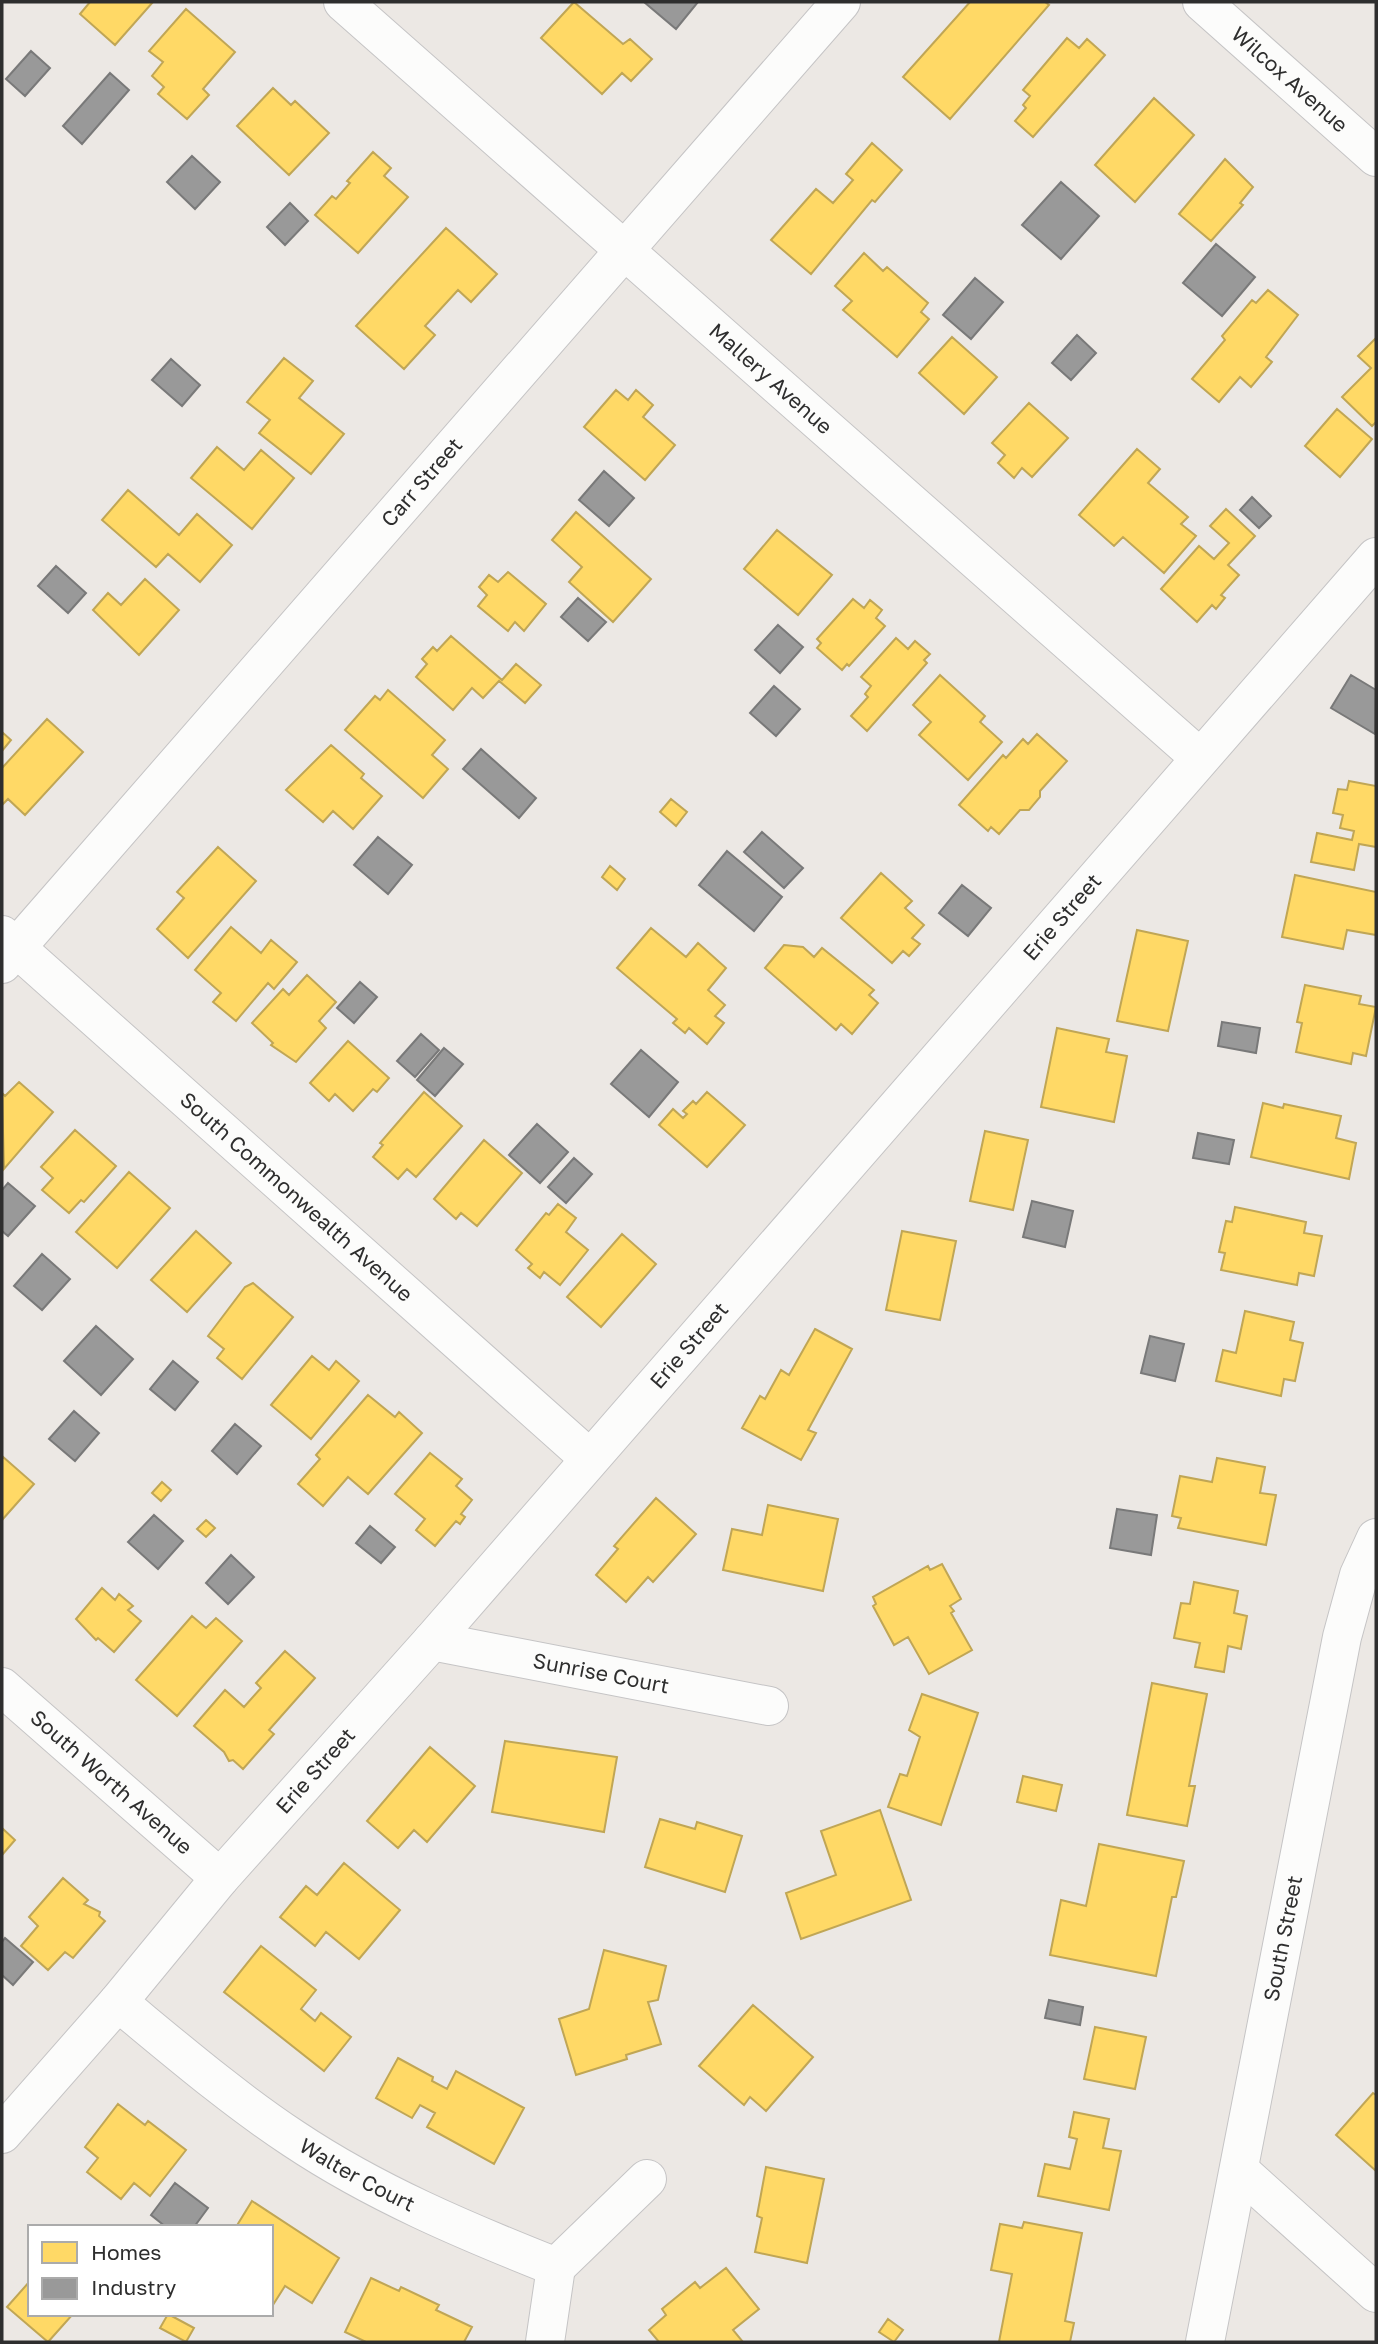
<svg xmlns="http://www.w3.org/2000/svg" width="1378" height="2344" font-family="'Golos Text',sans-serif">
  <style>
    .homes { fill: #ffd966; stroke: #c0a655; stroke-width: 2 }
    .industry { fill: #999; stroke: #797979; stroke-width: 2 }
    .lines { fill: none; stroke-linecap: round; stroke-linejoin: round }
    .minor-casing { stroke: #c5c4c5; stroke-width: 40 }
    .minor { stroke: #fcfcfb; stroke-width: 38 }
    .labels { text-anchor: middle; stroke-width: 7; stroke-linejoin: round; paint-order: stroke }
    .street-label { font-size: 21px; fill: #2e2e2e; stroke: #fff }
  </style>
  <rect width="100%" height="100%" fill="#ece8e4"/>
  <path class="homes" d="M 90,2 L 153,2 L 115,45 L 80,14 Z
    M 574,2 L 623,44 L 630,39 L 652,59 L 631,81 L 622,73 L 602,94 L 541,38 Z
    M 970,2 L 1045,2 L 1049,5 L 950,119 L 903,77 Z
    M 186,9 L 235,52 L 203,89 L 209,95 L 187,119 L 158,94 L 164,87 L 152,76 L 163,62 L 149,51 Z
    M 1067,38 L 1079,48 L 1087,39 L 1105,55 L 1033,137 L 1015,121 L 1026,108 L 1023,105 L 1030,96 L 1023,90 Z
    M 273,88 L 291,105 L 295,101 L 329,133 L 289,175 L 237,126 Z
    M 1154,98 L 1194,135 L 1135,202 L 1095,165 Z
    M 872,143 L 902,170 L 875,202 L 872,200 L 811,274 L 771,240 L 816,189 L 833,203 L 853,180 L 846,174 Z
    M 373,152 L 391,168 L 384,176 L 408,197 L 358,253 L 315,215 L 332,196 L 336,199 L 350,183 L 347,181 Z
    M 1225,159 L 1253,187 L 1240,203 L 1243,205 L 1211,241 L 1179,214 Z
    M 446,228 L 497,274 L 471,302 L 458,290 L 425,326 L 435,335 L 404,369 L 356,326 Z
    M 864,253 L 883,271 L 887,267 L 928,303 L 921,312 L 929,319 L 897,357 L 843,310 L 852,301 L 835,286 Z
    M 1268,290 L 1298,315 L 1266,357 L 1272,362 L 1251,387 L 1240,377 L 1219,402 L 1192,379 L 1225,340 L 1222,336 L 1252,300 L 1256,303 Z
    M 952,337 L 997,377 L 964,414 L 919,373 Z
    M 1376,338 L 1376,422 L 1372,426 L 1342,397 L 1371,368 L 1358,356 Z
    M 284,358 L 313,381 L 299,398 L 344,434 L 311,474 L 259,433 L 270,420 L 247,402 Z
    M 616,390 L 628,400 L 636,390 L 653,405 L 643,417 L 675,445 L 645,480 L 584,427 Z
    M 1029,403 L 1068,438 L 1032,477 L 1022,468 L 1014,478 L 998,463 L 1005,455 L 992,443 Z
    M 1337,409 L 1372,439 L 1340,477 L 1305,446 Z
    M 217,447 L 244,470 L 261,450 L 294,478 L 252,529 L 191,478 Z
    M 1137,449 L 1160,469 L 1148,483 L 1188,517 L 1181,524 L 1196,536 L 1164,573 L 1123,537 L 1114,546 L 1079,515 Z
    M 128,490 L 179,535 L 197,514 L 232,545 L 200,582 L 168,554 L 156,567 L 102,520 Z
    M 1226,509 L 1255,536 L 1228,565 L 1239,575 L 1221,595 L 1225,598 L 1216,609 L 1212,605 L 1197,622 L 1161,589 L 1199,546 L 1214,559 L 1229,543 L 1210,526 Z
    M 576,512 L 651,579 L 613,622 L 569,582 L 582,567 L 552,540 Z
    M 777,530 L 832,575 L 798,615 L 744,569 Z
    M 508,572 L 546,604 L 524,631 L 515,622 L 508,631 L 478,606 L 487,595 L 479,587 L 489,575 L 498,582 Z
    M 145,579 L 179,610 L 139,655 L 93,610 L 108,593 L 121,605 Z
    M 853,599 L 864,608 L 870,600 L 882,610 L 876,618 L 885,626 L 849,666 L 847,664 L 842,670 L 817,648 L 821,643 L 817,639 Z
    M 451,636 L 502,680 L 516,664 L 541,685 L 525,703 L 499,681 L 483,698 L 472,688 L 453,710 L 416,677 L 427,664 L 422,659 L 433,647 L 437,651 Z
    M 896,638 L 908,649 L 915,641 L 930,654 L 924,660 L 927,663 L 867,731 L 851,716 L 868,697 L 865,694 L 871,686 L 861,677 Z
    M 940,675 L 985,716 L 980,722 L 1002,742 L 968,780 L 919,735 L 931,722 L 913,705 Z
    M 388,690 L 445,740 L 432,755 L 448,769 L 423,798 L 345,730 L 375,696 L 380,700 Z
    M 47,719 L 83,752 L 25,815 L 8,799 L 2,805 L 2,768 Z
    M 2,732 L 11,740 L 2,751 Z
    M 1037,734 L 1067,761 L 1040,791 L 1040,797 L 1029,810 L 1020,810 L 999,834 L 991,827 L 988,831 L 959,805 L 1003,755 L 1006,758 L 1023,739 L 1028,744 Z
    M 331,745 L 364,774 L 361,778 L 382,796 L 353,829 L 333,811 L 323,822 L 286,790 Z
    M 1349,781 L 1376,786 L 1376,847 L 1359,844 L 1354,870 L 1311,862 L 1317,833 L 1352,840 L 1354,831 L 1340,828 L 1343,815 L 1333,813 L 1338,789 L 1347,790 Z
    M 671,799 L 687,812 L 676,826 L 660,812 Z
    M 218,847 L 256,881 L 188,958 L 157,929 L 184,898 L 177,892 Z
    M 610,866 L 625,879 L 617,890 L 602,877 Z
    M 881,873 L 912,901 L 905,908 L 924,925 L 912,938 L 920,944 L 909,956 L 903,951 L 892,963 L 841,918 Z
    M 1295,875 L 1376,892 L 1376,935 L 1347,930 L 1343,949 L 1282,937 Z
    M 231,927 L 261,953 L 271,940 L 297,962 L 274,989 L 268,983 L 236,1021 L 213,1002 L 221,993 L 195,970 Z
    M 651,928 L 686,957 L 698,943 L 726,968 L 708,990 L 725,1005 L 715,1016 L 724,1023 L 707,1044 L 689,1028 L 685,1033 L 673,1023 L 677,1019 L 617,968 Z
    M 1137,930 L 1188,941 L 1168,1031 L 1117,1021 Z
    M 784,945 L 803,947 L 814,957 L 822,948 L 874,990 L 869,995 L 878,1003 L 852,1034 L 841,1024 L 836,1030 L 765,968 Z
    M 307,975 L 336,1002 L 319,1021 L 326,1028 L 296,1062 L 271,1045 L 273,1043 L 252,1023 L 283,989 L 289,995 Z
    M 1305,985 L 1361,996 L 1359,1004 L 1376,1007 L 1366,1056 L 1353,1053 L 1351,1064 L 1296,1052 L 1302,1023 L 1297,1022 Z
    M 1057,1028 L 1109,1039 L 1106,1052 L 1127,1056 L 1114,1122 L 1041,1107 Z
    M 348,1041 L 389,1078 L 377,1092 L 373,1089 L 353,1111 L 335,1094 L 329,1101 L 310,1083 Z
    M 19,1082 L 53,1112 L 4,1169 L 2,1093 L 5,1096 Z
    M 424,1092 L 462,1126 L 416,1177 L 407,1169 L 398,1179 L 373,1157 L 383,1145 L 380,1143 Z
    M 707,1092 L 745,1125 L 707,1167 L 659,1125 L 673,1109 L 683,1118 L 687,1114 L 683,1111 L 693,1101 L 696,1104 Z
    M 1263,1103 L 1283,1108 L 1284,1104 L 1341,1116 L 1336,1138 L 1356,1143 L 1349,1179 L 1251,1157 Z
    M 75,1130 L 116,1166 L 84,1202 L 81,1200 L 69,1213 L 42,1190 L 53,1178 L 41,1167 Z
    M 985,1131 L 1028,1140 L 1013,1210 L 970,1201 Z
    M 484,1140 L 522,1173 L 477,1226 L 461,1213 L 456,1219 L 434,1199 Z
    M 129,1172 L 170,1208 L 117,1268 L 76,1232 Z
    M 558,1204 L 576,1218 L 566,1232 L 588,1250 L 560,1285 L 544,1272 L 540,1278 L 528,1268 L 532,1264 L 516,1250 L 546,1213 L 549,1215 Z
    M 1235,1207 L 1306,1222 L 1304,1233 L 1322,1236 L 1314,1276 L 1299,1273 L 1297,1285 L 1221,1270 L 1225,1253 L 1219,1252 L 1226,1221 L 1232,1222 Z
    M 196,1231 L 231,1263 L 187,1312 L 151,1280 Z
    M 902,1231 L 956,1241 L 940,1320 L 886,1310 Z
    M 622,1234 L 656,1264 L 601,1327 L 567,1297 Z
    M 253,1283 L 293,1317 L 242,1379 L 217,1358 L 224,1349 L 208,1336 L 245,1287 Z
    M 1245,1311 L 1294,1322 L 1290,1340 L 1303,1343 L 1295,1381 L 1284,1379 L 1281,1396 L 1216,1381 L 1223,1350 L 1236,1353 Z
    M 815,1329 L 852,1349 L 808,1430 L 816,1433 L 801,1460 L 742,1428 L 760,1396 L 765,1399 L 781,1370 L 789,1375 Z
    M 312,1356 L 329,1370 L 336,1361 L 359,1381 L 311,1439 L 271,1405 Z
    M 368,1395 L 395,1417 L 399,1412 L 422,1433 L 368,1494 L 348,1477 L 323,1506 L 298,1484 L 320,1459 L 316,1455 Z
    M 430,1453 L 462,1479 L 456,1486 L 472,1500 L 461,1514 L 465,1517 L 460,1524 L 456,1521 L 435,1546 L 416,1530 L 425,1519 L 395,1494 Z
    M 2,1456 L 34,1484 L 2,1520 Z
    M 1217,1458 L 1265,1467 L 1260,1493 L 1276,1495 L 1266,1545 L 1178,1528 L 1181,1518 L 1172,1516 L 1180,1476 L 1212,1482 Z
    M 162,1482 L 171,1490 L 161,1501 L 152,1493 Z
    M 656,1498 L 696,1534 L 653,1582 L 648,1577 L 626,1602 L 596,1575 L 618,1549 L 614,1546 Z
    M 768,1505 L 838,1519 L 823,1591 L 723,1570 L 732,1529 L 762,1535 Z
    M 206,1520 L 215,1528 L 206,1537 L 197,1529 Z
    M 942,1564 L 961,1599 L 950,1606 L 954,1611 L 951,1613 L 972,1650 L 929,1674 L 908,1637 L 894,1645 L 873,1606 L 876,1604 L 873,1597 L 928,1566 L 930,1570 Z
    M 1194,1582 L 1238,1591 L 1234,1613 L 1247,1616 L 1241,1649 L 1228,1646 L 1224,1672 L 1195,1667 L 1200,1643 L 1174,1638 L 1181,1603 L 1190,1604 Z
    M 102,1588 L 115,1600 L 119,1594 L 133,1606 L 128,1610 L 141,1621 L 114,1652 L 98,1638 L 96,1640 L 76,1619 Z
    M 192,1616 L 206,1628 L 216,1618 L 242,1641 L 177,1716 L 136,1680 Z
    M 285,1651 L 315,1678 L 269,1730 L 274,1734 L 243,1769 L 233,1760 L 229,1761 L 224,1752 L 194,1726 L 225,1690 L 244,1707 L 261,1688 L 256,1683 Z
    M 1152,1683 L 1207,1694 L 1189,1786 L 1195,1786 L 1187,1826 L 1127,1815 Z
    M 922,1694 L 978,1713 L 941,1825 L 888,1807 L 900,1774 L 907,1776 L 920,1737 L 909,1730 Z
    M 505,1741 L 617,1757 L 604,1832 L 492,1812 Z
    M 430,1747 L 475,1786 L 427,1842 L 414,1830 L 398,1848 L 367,1821 Z
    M 1023,1776 L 1062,1785 L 1056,1811 L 1017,1802 Z
    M 880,1810 L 911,1900 L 801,1939 L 786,1893 L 836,1875 L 821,1831 Z
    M 660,1819 L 695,1829 L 697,1822 L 742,1836 L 725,1892 L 645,1867 Z
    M 2,1828 L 15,1840 L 2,1855 Z
    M 1099,1844 L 1184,1861 L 1176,1897 L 1172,1897 L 1156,1976 L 1050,1955 L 1061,1900 L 1086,1906 Z
    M 344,1863 L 400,1910 L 359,1959 L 326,1932 L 315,1946 L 280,1917 L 306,1886 L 317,1895 Z
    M 63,1878 L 88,1900 L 84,1904 L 100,1912 L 99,1916 L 105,1921 L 73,1958 L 65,1952 L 48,1970 L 21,1946 L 38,1926 L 29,1917 Z
    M 261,1946 L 316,1990 L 301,2009 L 315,2021 L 321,2013 L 351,2037 L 324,2071 L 224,1992 Z
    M 604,1950 L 666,1966 L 658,2000 L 648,2002 L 661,2044 L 626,2055 L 627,2059 L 576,2075 L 559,2019 L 589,2009 Z
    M 753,2005 L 813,2057 L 766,2111 L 750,2097 L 744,2105 L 699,2066 Z
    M 1095,2027 L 1146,2037 L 1135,2089 L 1084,2079 Z
    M 398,2058 L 433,2077 L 432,2081 L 447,2089 L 456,2071 L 524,2108 L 494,2164 L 427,2127 L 435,2113 L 420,2105 L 412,2118 L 376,2098 Z
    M 1373,2093 L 1376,2095 L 1376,2171 L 1336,2135 Z
    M 118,2104 L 145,2125 L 148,2121 L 186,2150 L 150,2196 L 134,2183 L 121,2199 L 87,2172 L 98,2158 L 85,2147 Z
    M 1074,2112 L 1109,2119 L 1103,2148 L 1121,2151 L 1109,2210 L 1038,2196 L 1045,2164 L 1070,2169 L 1077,2139 L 1069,2137 Z
    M 766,2167 L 824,2179 L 807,2263 L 755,2252 L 762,2218 L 757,2216 Z
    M 252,2201 L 339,2258 L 312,2303 L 285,2286 L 271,2308 L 271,2227 L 236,2227 Z
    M 1024,2222 L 1082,2233 L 1065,2321 L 1074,2323 L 1070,2342 L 999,2342 L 1012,2274 L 991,2270 L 1000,2224 L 1022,2228 Z
    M 726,2268 L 759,2309 L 733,2330 L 743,2342 L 659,2342 L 649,2330 L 666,2315 L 662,2309 L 695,2282 L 700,2288 Z
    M 371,2278 L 399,2291 L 401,2287 L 439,2305 L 436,2310 L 472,2327 L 464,2342 L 366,2342 L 345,2332 Z
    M 30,2281 L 30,2314 L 73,2314 L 48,2342 L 7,2307 Z
    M 168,2314 L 194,2328 L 186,2342 L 160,2328 Z
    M 888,2319 L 903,2330 L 894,2342 L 879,2332 Z"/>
  <path class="industry" d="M 644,2 L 698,2 L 676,29 Z
    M 31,51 L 50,68 L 25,96 L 6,79 Z
    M 110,73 L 129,90 L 82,144 L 63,126 Z
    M 192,156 L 220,182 L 195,209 L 167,182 Z
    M 1061,182 L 1099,216 L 1061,259 L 1022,225 Z
    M 290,203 L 308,221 L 285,245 L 267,227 Z
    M 1216,244 L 1255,277 L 1222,316 L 1183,283 Z
    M 975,278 L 1003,302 L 971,339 L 943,315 Z
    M 1077,335 L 1096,353 L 1071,380 L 1052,363 Z
    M 171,359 L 200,385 L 182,406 L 152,380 Z
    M 604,471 L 634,498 L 609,526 L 579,500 Z
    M 1252,497 L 1271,516 L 1259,528 L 1240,510 Z
    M 56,566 L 86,593 L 68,613 L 38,586 Z
    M 578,598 L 606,622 L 588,641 L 561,617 Z
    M 778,625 L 803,647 L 780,673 L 755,650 Z
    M 1351,675 L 1376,690 L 1375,734 L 1331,708 Z
    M 774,686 L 800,709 L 776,736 L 750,713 Z
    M 481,749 L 536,798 L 519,818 L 463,769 Z
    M 762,832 L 803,868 L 784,888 L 744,852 Z
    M 378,837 L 412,865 L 388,894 L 354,865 Z
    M 727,851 L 782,897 L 754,931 L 699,885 Z
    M 962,885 L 991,908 L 968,936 L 939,913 Z
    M 360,982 L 377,997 L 354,1023 L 337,1008 Z
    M 1222,1022 L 1260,1028 L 1256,1053 L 1218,1046 Z
    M 421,1034 L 439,1050 L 415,1077 L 397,1061 Z
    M 444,1048 L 463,1064 L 435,1096 L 417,1080 Z
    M 641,1050 L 678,1082 L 649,1117 L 611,1084 Z
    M 537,1124 L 568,1152 L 540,1183 L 509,1155 Z
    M 1198,1133 L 1234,1140 L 1229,1164 L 1193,1158 Z
    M 574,1158 L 592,1174 L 566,1203 L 548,1187 Z
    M 8,1183 L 35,1206 L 8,1236 L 2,1231 L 2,1190 Z
    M 1032,1201 L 1073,1211 L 1065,1247 L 1023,1237 Z
    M 42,1254 L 70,1279 L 42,1310 L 14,1286 Z
    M 96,1326 L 133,1359 L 101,1395 L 64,1361 Z
    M 1150,1336 L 1184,1344 L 1175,1381 L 1141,1373 Z
    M 173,1361 L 198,1382 L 175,1410 L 150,1389 Z
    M 74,1411 L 99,1433 L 75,1461 L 49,1439 Z
    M 235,1424 L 261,1446 L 237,1474 L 212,1451 Z
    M 1117,1509 L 1157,1515 L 1151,1555 L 1110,1548 Z
    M 154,1515 L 183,1541 L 158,1569 L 128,1542 Z
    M 370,1526 L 395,1547 L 381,1563 L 356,1543 Z
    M 231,1555 L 254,1577 L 228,1604 L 206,1583 Z
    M 5,1938 L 33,1962 L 13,1985 L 2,1975 L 2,1942 Z
    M 1049,2000 L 1083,2007 L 1080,2025 L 1045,2018 Z
    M 175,2183 L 208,2208 L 194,2227 L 166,2227 L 151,2215 Z"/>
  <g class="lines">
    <g class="minor-casing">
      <g id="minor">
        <path id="s1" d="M 343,2 L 1199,757"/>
        <path id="s2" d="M 1202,2 L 1376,157"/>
        <path id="s3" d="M 2,935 L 589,1458"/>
        <path id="s4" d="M 2,964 L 841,2"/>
        <path id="s5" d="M 432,1641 L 769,1706"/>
        <path id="s6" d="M 2,1687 L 220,1878"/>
        <path id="s7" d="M 118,2002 C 175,2049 232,2098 294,2139 C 375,2193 465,2231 556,2267 L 545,2342"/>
        <path id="s8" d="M 2,2134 L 118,2002 L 220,1878 L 432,1641 L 1376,557"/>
        <path d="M 1239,2170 L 1376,2293"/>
        <path d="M 556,2267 L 647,2179"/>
        <path id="s9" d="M 1205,2342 L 1342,1637 L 1359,1575 L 1376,1538"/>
      </g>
    </g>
    <use href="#minor" class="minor"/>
  </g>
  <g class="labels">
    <g class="street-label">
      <text dy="7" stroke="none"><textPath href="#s2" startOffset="117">Wilcox Avenue</textPath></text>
      <text dy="7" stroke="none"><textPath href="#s1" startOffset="570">Mallery Avenue</textPath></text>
      <text dy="7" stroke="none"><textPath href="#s4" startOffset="639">Carr Street</textPath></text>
      <text dy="7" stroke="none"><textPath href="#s8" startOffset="1614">Erie Street</textPath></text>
      <text dy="7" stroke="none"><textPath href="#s3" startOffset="394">South Commonwealth Avenue</textPath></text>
      <text dy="7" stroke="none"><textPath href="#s8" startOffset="1046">Erie Street</textPath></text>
      <text dy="7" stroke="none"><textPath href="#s5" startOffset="172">Sunrise Court</textPath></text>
      <text dy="7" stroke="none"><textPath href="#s8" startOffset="480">Erie Street</textPath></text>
      <text dy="7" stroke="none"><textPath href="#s6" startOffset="145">South Worth Avenue</textPath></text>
      <text dy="7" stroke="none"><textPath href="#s9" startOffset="411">South Street</textPath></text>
      <text dy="7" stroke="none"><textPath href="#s7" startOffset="296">Walter Court</textPath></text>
    </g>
  </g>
  <rect width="1378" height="2344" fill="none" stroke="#2e2e2e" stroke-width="7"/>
  <rect x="28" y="2225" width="245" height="91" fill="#ffffff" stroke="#ababab" stroke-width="2"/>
  <rect x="42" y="2242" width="35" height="21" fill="#ffd966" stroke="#ababab" stroke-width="2"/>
  <text x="91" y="2260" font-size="21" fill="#2e2e2e">Homes</text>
  <rect x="42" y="2278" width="35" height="21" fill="#999999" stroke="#ababab" stroke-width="2"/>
  <text x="91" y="2295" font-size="21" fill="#2e2e2e">Industry</text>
</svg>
